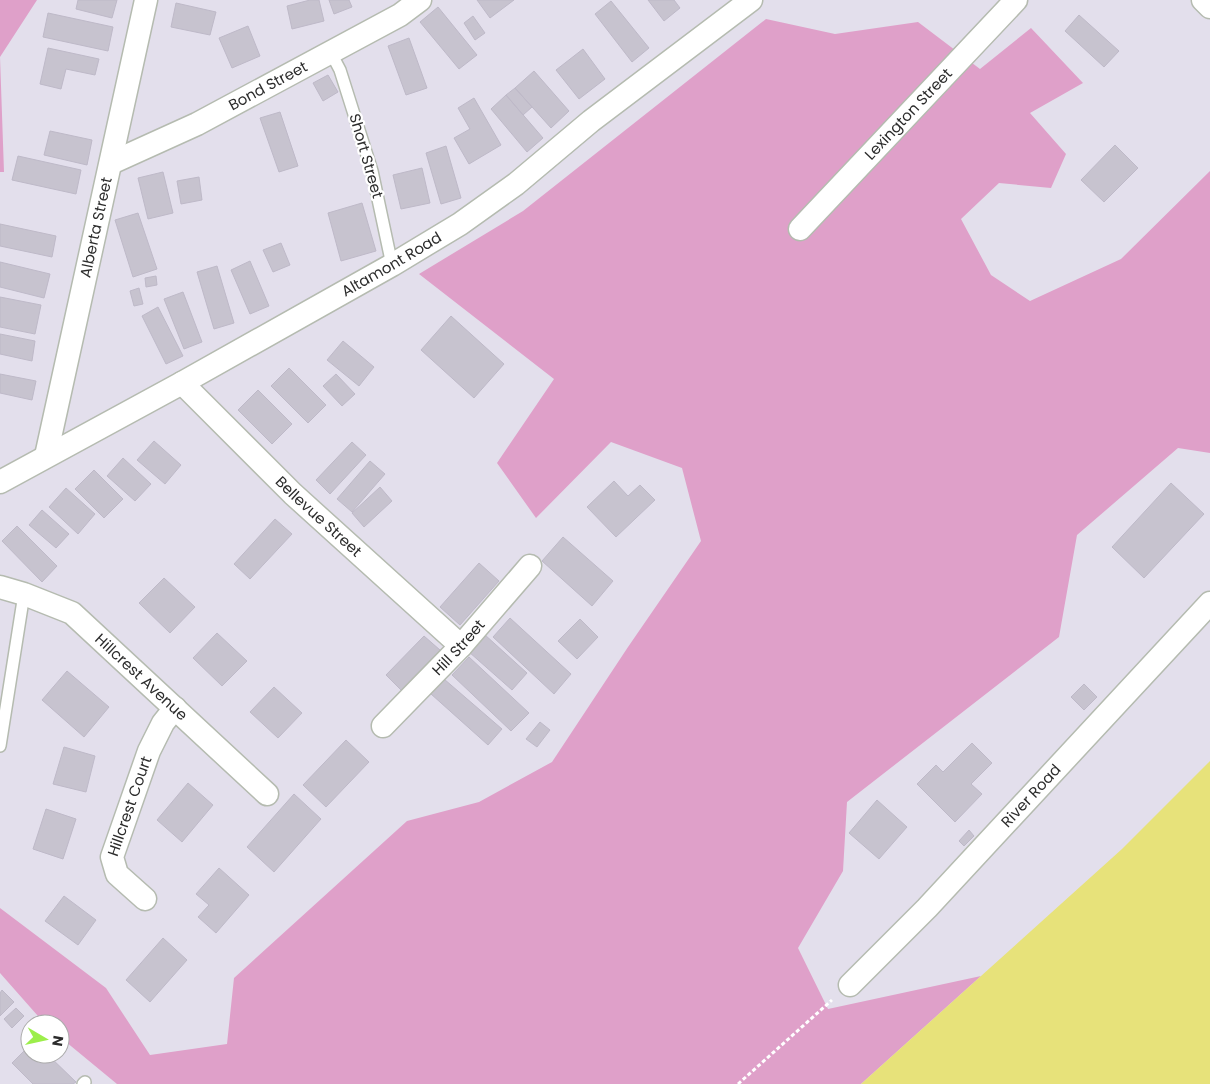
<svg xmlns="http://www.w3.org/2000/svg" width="1210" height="1084" font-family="Poppins,sans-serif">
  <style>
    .green { fill: #dfa0c9 }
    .water { fill: #e7e27a }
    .building { fill: #c7c3cf; stroke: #beb9c8 }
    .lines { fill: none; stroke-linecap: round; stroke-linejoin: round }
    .lane-casing { stroke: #b5bbb0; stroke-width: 14 }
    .street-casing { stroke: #b5bbb0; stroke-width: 25 }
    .path { stroke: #fff; stroke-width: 3; stroke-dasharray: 4 2.5; stroke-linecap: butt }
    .lane { stroke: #fff; stroke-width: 11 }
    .street { stroke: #fff; stroke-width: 22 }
    .labels { text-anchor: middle; stroke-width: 4.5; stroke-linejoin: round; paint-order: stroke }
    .street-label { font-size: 15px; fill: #2c2c2c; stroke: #fff }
  </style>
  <rect width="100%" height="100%" fill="#e3dfec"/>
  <path class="green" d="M 0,0 L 37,0 L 0,57 L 4,172 L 0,172 Z
    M 766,19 L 835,34 L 918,22 L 980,69 L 1031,28 L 1083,83 L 1030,113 L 1066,154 L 1051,188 L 999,183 L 961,219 L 991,275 L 1030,301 L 1121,259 L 1210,171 L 1210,453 L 1178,448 L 1077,535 L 1059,637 L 847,802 L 843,871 L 798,948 L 828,1009 L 981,976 L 861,1084 L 117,1084 L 60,1037 L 60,1024 L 45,1024 L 0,973 L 0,908 L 106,988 L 150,1055 L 227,1044 L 234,978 L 407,821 L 479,802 L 552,762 L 628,647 L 701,541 L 682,468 L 611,442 L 536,518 L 497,463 L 554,379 L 419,274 L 523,211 Z"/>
  <path class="water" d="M 1210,761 L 1210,1084 L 861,1084 L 1122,849 Z"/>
  <path class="building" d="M 78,0 L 117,0 L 112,18 L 76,9 Z
    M 310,0 L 319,0 L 324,21 L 292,29 L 287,6 Z
    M 329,0 L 349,0 L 352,7 L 334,14 Z
    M 477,0 L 514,0 L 490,18 Z
    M 648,0 L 674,0 L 680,8 L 664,21 Z
    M 611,1 L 649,48 L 632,62 L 595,14 Z
    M 176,3 L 216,12 L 210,35 L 171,27 Z
    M 438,7 L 477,55 L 459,69 L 420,22 Z
    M 48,13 L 113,27 L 108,51 L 43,37 Z
    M 1079,15 L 1119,51 L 1104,67 L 1065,31 Z
    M 473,16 L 485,33 L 475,40 L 464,23 Z
    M 248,26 L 260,56 L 232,68 L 219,38 Z
    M 409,38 L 427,88 L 406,95 L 388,46 Z
    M 48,48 L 99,59 L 95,75 L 66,69 L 61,89 L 40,84 Z
    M 583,49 L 605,79 L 579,99 L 556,70 Z
    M 534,71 L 569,111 L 551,128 L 515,88 Z
    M 328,75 L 338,92 L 323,101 L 313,83 Z
    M 515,88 L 532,107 L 523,115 L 506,95 Z
    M 506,95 L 543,138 L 527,152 L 491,109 Z
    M 474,98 L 501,145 L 469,164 L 454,138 L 470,129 L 458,108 Z
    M 280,112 L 298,166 L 279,172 L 260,118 Z
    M 50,131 L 92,140 L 87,165 L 44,155 Z
    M 1115,145 L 1138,168 L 1104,202 L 1081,180 Z
    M 446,146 L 461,198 L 441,204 L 426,153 Z
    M 18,156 L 81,170 L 76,194 L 12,180 Z
    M 422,168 L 430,203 L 401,209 L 393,175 Z
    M 163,172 L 173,213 L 148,219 L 138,178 Z
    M 199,177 L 202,200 L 181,204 L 177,181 Z
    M 362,203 L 376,251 L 341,261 L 328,213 Z
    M 138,213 L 157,269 L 133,277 L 115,220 Z
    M 0,224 L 56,236 L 52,257 L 0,246 Z
    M 281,243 L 290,265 L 273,272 L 263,250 Z
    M 250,261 L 269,306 L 250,314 L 231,270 Z
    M 0,262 L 50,274 L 44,298 L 0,287 Z
    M 217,266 L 234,323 L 214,329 L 197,272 Z
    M 156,276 L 157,285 L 146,287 L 145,278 Z
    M 139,288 L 143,304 L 134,306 L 130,291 Z
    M 183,292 L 202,342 L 184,349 L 164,299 Z
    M 0,297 L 41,305 L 35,334 L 0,327 Z
    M 158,307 L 183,356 L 166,364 L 142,316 Z
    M 451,316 L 504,364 L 474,398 L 421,350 Z
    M 0,334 L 35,341 L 32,361 L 0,354 Z
    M 343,341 L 374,367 L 359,386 L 327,360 Z
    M 289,368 L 326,405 L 308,423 L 271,386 Z
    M 0,374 L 36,381 L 32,400 L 0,393 Z
    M 336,374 L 355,394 L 342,406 L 323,386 Z
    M 258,390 L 292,424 L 272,444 L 238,410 Z
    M 154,441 L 181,465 L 165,484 L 137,460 Z
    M 352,442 L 366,455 L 330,494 L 316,480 Z
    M 123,458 L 151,484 L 135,501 L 107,476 Z
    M 370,461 L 385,474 L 352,512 L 337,499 Z
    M 94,470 L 123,499 L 104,518 L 75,489 Z
    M 614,481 L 628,496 L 640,485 L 655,500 L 616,537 L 587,507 Z
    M 1171,483 L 1204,514 L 1144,578 L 1112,547 Z
    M 380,487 L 392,501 L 364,527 L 352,513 Z
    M 66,488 L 95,514 L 78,534 L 49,507 Z
    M 42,510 L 69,534 L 56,548 L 29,525 Z
    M 275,519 L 292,534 L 250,579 L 234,564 Z
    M 17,526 L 57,566 L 42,582 L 2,541 Z
    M 563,537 L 613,581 L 592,606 L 542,561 Z
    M 479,563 L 499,581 L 460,625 L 440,607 Z
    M 164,578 L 195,607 L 170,633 L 139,603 Z
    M 510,618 L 571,674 L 554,694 L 493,637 Z
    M 580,619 L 598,637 L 577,659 L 558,641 Z
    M 217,633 L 247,661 L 222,686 L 193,658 Z
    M 484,634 L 527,673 L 512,690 L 469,652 Z
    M 424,636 L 440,650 L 401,690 L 386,675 Z
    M 469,657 L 529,713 L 511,731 L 452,675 Z
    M 67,671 L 109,707 L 84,737 L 42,700 Z
    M 444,679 L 502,729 L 488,745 L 431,694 Z
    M 1084,684 L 1097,697 L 1084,710 L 1071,697 Z
    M 274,687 L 302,713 L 278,738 L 250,712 Z
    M 540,722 L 550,730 L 537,747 L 526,739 Z
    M 346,740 L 369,762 L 326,807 L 303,785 Z
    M 972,743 L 992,763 L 971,784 L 982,794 L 955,822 L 917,784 L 936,765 L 943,772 Z
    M 64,747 L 95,756 L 86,792 L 53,784 Z
    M 188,783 L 213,805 L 182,842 L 157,820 Z
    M 294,794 L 321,819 L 274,872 L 247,847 Z
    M 877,800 L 907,827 L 879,859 L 849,833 Z
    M 46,809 L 76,819 L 63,859 L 33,849 Z
    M 969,830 L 974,836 L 964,846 L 959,841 Z
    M 219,868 L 249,895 L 216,933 L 198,917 L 209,905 L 196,894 Z
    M 64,896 L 96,920 L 78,945 L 45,921 Z
    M 163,938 L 187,960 L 150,1002 L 126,980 Z
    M 2,990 L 14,1002 L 0,1016 L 0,993 Z
    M 16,1008 L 24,1016 L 12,1028 L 4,1019 Z
    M 30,1045 L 30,1054 L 47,1054 L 76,1082 L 73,1084 L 33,1084 L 12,1063 Z"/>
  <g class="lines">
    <g class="lane-casing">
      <path id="lane" d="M 330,51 L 340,70 L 372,171 L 392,265
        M 0,746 L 24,594
        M 83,1084 L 85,1082"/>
    </g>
    <g class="street-casing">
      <g id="street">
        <path d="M 1203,0 L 1210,7"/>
        <path id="s1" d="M 111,163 L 197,124 L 400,15 L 420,0"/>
        <path id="s2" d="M 800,229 L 1016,0"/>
        <path id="s3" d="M 182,383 L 293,494 L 461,646"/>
        <path id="s4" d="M 46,456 L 146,0"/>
        <path id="s5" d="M 0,482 L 182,383 L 392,265 L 460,224 L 516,184 L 591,121 L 751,0"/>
        <path id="s6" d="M 0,587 L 24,594 L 72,613 L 267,794"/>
        <path id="s7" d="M 383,726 L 461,646 L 530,566"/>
        <path id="s8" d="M 145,899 L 117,874 L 112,857 L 149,751 L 163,723 L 175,708"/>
        <path id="s9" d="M 850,985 L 927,908 L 1210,603"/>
      </g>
    </g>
    <path class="path" d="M 738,1084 L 832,1000"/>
    <use href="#lane" class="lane"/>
    <use href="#street" class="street"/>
  </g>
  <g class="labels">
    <g class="street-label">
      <text dy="5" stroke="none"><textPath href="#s1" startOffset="175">Bond Street</textPath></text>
      <text dy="5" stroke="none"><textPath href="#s2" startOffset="158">Lexington Street</textPath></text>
      <text transform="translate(366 156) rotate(74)" y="5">Short Street</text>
      <text dy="5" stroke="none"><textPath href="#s4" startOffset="234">Alberta Street</textPath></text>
      <text dy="5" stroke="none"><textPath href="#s5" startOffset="448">Altamont Road</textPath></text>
      <text dy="5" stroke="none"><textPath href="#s3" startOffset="191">Bellevue Street</textPath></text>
      <text dy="5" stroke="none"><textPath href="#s7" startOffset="109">Hill Street</textPath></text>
      <text dy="5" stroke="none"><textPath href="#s6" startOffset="171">Hillcrest Avenue</textPath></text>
      <text dy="5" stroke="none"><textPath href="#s9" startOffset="262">River Road</textPath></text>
      <text dy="5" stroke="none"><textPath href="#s8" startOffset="109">Hillcrest Court</textPath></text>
    </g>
  </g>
  <g transform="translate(45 1039) rotate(99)"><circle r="24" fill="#ffffff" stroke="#ababab"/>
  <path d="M0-4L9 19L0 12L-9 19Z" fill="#9cee4b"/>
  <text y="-8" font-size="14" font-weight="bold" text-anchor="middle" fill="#2c2c2c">N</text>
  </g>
</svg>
